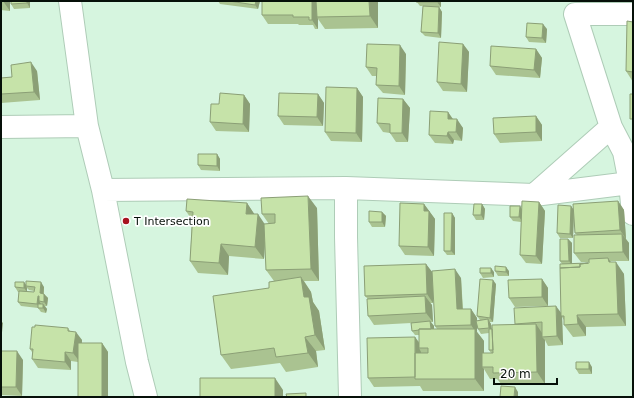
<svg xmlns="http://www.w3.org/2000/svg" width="634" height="398" font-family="'DejaVu Sans',sans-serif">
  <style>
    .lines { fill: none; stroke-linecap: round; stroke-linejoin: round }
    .minor-casing { stroke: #aeccb7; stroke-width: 24 }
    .minor { stroke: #fff; stroke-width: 22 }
    .wall { fill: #aac391; fill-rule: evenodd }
    .shaded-wall { fill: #8b9f76 }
    .building { fill: #c6e3a9; stroke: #8b9f76 }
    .poi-dot { fill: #a7111e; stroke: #fff; stroke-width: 1.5 }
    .labels { text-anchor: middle; stroke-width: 3.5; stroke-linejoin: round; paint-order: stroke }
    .poi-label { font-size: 11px; fill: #061009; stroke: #fff; text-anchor: start }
  </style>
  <rect width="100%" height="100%" fill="#d6f5df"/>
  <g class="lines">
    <g class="minor-casing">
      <path id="minor" d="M 70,1 L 87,126 L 103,190 L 137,362 L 146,397
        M 1,127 L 87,126
        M 611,127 L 624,152 L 630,183 L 633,214
        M 346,188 L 346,237 L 350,397
        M 103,190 L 346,188 L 534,195 L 630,183
        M 534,195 L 611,127 L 575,14 L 633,14"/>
    </g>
    <use href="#minor" class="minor"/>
  </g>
  <path class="wall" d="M 1,1 L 10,1 L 10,11 L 1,10 Z
    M 11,1 L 30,1 L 30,8 L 14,9 L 11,4 Z
    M 218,1 L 260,1 L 258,9 L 220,4 Z
    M 378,1 L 378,28 L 325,29 L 318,19 L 318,29 L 315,29 L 313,25 L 299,25 L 298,24 L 268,24 L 262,15 Z
    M 416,1 L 441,1 L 441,7 L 437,7 L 439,7 L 442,12 L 441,38 L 425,36 L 421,32 L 423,6 L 420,6 Z
    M 633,22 L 633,82 L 626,71 Z
    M 547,29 L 546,43 L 529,42 L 526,37 Z
    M 463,44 L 469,52 L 467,92 L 443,91 L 437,82 Z
    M 536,49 L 542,58 L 540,78 L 496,75 L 490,66 Z
    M 406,54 L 405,95 L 383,93 L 376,85 L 377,76 L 372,76 L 366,67 Z
    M 37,71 L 40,100 L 1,103 L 1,78 L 12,77 Z
    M 357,88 L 363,97 L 362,142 L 331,141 L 325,132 Z
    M 318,94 L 324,103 L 323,126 L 284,125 L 278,116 Z
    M 244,95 L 250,104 L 249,132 L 216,131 L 210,122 Z
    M 403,99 L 410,108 L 408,142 L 396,142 L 390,133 L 383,132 L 377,123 Z
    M 448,112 L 453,119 L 463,128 L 462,141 L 454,140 L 453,144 L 435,143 L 429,135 Z
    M 536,116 L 542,125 L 542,141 L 500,143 L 494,134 Z
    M 217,154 L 220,159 L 220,171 L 201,170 L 198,165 Z
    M 618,201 L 624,210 L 626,239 L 629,243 L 629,261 L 610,261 L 624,274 L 626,326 L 586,327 L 586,336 L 573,337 L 564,325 L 564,320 L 562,317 L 563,345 L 548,346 L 545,340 L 545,384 L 502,385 L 497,379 L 490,379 L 484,369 L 484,391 L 423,391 L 420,386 L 374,387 L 368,378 L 415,337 L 419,342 L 419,335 L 415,335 L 412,331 L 411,323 L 374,325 L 368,316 L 368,299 L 365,296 L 426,264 L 432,273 L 461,278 L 463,309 L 471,309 L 477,318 L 477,321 L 480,320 L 477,316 L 496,284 L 493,322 L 489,322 L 491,324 L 492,329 L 561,314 L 560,268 L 562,264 L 560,261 L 568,239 L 572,243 L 572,264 L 589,263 L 589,262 L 581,262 L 574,253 L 577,235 L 575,233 L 574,214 L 573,238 L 560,238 L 557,233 L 571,206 L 573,210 ZM 433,283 L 435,326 L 437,329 L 434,329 L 434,326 L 431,322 L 433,322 L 432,305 L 430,303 L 433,303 ZM 477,327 L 478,329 L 481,334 L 489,333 L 489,350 L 491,353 L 484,353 L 484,341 L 477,332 Z
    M 539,202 L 545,211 L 542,264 L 526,263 L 520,255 L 521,222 L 513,221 L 510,217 L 522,209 Z
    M 247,203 L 254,214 L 264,224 L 269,224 L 262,214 L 317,208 L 319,281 L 304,281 L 311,292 L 313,302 L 319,311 L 325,350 L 316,351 L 318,367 L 286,372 L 280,363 L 231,369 L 221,355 L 274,281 L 266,270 L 265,240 L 264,259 L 229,256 L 228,275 L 198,273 L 190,261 L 192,220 L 186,211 Z
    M 424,204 L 435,219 L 434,256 L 405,255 L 399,246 Z
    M 482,204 L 485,209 L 484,220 L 476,220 L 473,215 Z
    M 382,212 L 386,216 L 385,227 L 372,227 L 369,222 Z
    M 452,213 L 455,218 L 455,255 L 447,255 L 444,251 Z
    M 495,271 L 509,271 L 509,276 L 498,276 Z
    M 494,272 L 494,277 L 483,278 L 480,273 Z
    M 542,279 L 548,288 L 548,306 L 515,307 L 509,298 Z
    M 26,285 L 44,287 L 44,294 L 48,298 L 47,306 L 45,306 L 47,309 L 46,313 L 41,312 L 38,308 L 21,306 L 18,302 L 19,292 L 18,292 L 15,287 ZM 27,288 L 29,290 L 34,291 L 34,292 L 27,292 Z
    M 68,328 L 70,331 L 82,340 L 82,343 L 102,343 L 108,352 L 78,362 L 71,361 L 71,370 L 38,368 L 32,359 L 32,352 L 30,349 Z
    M 1,351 L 23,360 L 22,396 L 1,395 Z
    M 592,367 L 592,374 L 579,374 L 576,369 Z"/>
  <path class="shaded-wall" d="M 3,1 L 10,1 L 10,11 Z
    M 27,1 L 30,1 L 30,8 L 27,3 Z
    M 256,1 L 260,1 L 258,9 L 255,5 Z
    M 312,1 L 318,1 L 317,17 L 318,19 L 318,29 L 312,20 Z
    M 369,1 L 378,1 L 378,28 L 370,16 Z
    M 437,1 L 441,1 L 441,7 L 437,2 Z
    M 439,7 L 442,12 L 441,38 L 438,33 Z
    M 543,24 L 547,29 L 546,43 L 542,38 Z
    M 463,44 L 469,52 L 467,92 L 461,84 Z
    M 400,45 L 406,54 L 405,95 L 399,86 Z
    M 536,49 L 542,58 L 540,78 L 534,70 Z
    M 31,62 L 37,71 L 40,100 L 34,92 Z
    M 357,88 L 363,97 L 362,142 L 356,133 Z
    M 318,94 L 324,103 L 323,126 L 317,117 Z
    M 244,95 L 250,104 L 249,132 L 243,124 Z
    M 403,99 L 410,108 L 408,142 L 402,133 Z
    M 448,112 L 454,121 L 448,119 Z
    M 536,116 L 542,125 L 542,141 L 536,132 Z
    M 457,119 L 463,128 L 462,141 L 456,132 Z
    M 448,132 L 454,140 L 453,144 L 447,136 Z
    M 217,154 L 220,159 L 220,171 L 217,166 Z
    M 308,196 L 317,208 L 319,281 L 311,269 Z
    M 618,201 L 624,210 L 626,239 L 620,230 Z
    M 539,202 L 545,211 L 542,264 L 536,256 Z
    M 247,203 L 255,215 L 246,214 Z
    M 424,204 L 435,219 L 434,256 L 428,247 L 424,211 Z
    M 482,204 L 485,209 L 484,220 L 481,215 Z
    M 520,206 L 523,211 L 523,222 L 519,217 Z
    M 571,206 L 574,210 L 573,238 L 570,234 Z
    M 382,212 L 386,216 L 385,227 L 382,222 Z
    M 452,213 L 455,218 L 455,255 L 451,251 Z
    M 258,214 L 266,226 L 264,259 L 255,247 Z
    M 622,234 L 629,243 L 629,261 L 623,252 Z
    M 568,239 L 572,243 L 572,266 L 569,261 Z
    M 221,244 L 229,256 L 228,275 L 219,263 Z
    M 608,258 L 616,270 L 616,262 L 624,274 L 626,326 L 618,314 Z
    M 426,264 L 433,273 L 433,303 L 427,294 Z
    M 506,267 L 509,271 L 509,276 L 506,272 Z
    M 491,268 L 494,272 L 494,277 L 491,273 Z
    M 455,269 L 461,278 L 463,318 L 457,309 Z
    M 301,277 L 311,292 L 313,302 L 319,311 L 325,350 L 315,335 L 304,297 Z
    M 542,279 L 548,288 L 548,306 L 542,297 Z
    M 493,280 L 496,284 L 493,322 L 490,318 Z
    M 24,282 L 27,286 L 26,286 L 27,288 L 27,292 L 24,288 Z
    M 41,282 L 44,287 L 43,298 L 40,293 Z
    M 44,294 L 48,298 L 47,306 L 44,302 Z
    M 38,296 L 41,301 L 39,301 L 41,304 L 40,308 L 37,304 Z
    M 425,296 L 432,305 L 433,322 L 426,313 Z
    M 43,304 L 47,309 L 46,313 L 43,308 Z
    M 556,306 L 562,314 L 563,345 L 557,336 Z
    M 471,309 L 477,318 L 477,332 L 484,341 L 484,367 L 482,367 L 484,369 L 484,391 L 475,379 L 475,331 L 471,325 Z
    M 577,315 L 586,327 L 586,336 L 578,324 Z
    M 488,319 L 491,324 L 492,333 L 489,328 Z
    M 1,321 L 3,323 L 1,342 Z
    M 430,321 L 434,326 L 434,334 L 431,329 Z
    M 536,324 L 544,336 L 542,337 L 545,340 L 545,384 L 537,372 Z
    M 76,332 L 82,340 L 80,362 L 73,353 Z
    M 305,337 L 316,351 L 318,367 L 308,353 Z
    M 415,337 L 421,346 L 419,348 L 421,352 L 422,379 L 416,377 Z
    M 102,343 L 108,352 L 108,397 L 102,397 Z
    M 17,351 L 23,360 L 22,396 L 16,387 Z
    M 65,352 L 71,361 L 71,370 L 65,362 Z
    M 589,362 L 592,367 L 592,374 L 589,369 Z
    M 275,378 L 283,390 L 283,397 L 275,397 Z
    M 515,387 L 518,392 L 518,397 L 514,397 Z"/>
  <path class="building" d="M 11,1 L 27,1 L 27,3 L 11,4 Z
    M 229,1 L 256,1 L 255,5 Z
    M 262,1 L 312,1 L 312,20 L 309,20 L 309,17 L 293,17 L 293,15 L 262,15 Z
    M 316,1 L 369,1 L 370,16 L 317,17 Z
    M 416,1 L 437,1 L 437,2 L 416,2 Z
    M 423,6 L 439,7 L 438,33 L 421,32 Z
    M 627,21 L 633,22 L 633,72 L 626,71 Z
    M 527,23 L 543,24 L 542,38 L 526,37 Z
    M 439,42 L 463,44 L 461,84 L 437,82 Z
    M 367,44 L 400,45 L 399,86 L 376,85 L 377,68 L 366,67 Z
    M 491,46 L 536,49 L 534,70 L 490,66 Z
    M 31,62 L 34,92 L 1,94 L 1,78 L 12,77 L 11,65 Z
    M 326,87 L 357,88 L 356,133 L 325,132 Z
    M 220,93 L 244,95 L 243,124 L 210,122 L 211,104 L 219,104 Z
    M 279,93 L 318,94 L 317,117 L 278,116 Z
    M 630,94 L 633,94 L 633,119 L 630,119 Z
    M 378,98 L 403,99 L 402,133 L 390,133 L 390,124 L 377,123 Z
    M 430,111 L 448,112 L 448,119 L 457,119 L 456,132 L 448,132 L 447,136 L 429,135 Z
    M 536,116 L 536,132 L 494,134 L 493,118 Z
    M 198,154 L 217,154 L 217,166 L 198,165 Z
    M 308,196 L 311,269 L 266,270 L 264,224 L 275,223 L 275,214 L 262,214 L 261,198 Z
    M 187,199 L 247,203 L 246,214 L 258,214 L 255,247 L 221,244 L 219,263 L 190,261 L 193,212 L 186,211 Z
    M 522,201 L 539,202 L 536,256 L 520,255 Z
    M 618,201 L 620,230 L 575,233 L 573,204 Z
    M 400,203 L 424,204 L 424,211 L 429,211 L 428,247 L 399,246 Z
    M 474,204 L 482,204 L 481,215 L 473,215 Z
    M 558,205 L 571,206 L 570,234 L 557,233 Z
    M 510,206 L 520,206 L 519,217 L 510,217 Z
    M 369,211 L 382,212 L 382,222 L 369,222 Z
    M 444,213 L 452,213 L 451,251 L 444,251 Z
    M 622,234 L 623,252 L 574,253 L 574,235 Z
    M 560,239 L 568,239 L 569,261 L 560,261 Z
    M 608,258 L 609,262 L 616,262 L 618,314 L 577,315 L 578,324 L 564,325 L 564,316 L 561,316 L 560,268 L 580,267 L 580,264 L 589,263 L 589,259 Z
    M 588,263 L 580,264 L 580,267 L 560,268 L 560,264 Z
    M 426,264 L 427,294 L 365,296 L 364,266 Z
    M 495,266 L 506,267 L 506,272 L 495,271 Z
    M 480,268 L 491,268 L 491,273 L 480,273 Z
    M 455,269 L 457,309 L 471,309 L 471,325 L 435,326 L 432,271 Z
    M 301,277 L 304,297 L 309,297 L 315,335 L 305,337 L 308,353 L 276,357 L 274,348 L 221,355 L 213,296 L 269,288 L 269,282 Z
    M 480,279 L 493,280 L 490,318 L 477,316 Z
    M 542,279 L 542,297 L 509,298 L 508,280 Z
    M 26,281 L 41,282 L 40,293 L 44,294 L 44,302 L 39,301 L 39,296 L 38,296 L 37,304 L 18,302 L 19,291 L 34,292 L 35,287 L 26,286 Z
    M 15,282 L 24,282 L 24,288 L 15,287 Z
    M 425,296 L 426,313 L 368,316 L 367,299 Z
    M 38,304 L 43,304 L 43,308 L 38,308 Z
    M 556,306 L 557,336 L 542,337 L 542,322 L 515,324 L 514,308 Z
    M 488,319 L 489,328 L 478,329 L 476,321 Z
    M 430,321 L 431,329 L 419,329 L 419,330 L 412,331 L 411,323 Z
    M 536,324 L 537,372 L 493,373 L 493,367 L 482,367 L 482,353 L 493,353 L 492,325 Z
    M 35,325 L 68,328 L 68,331 L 76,332 L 73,353 L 65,352 L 65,362 L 32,359 L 33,349 L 30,349 L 32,327 L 35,327 Z
    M 419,329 L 475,329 L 475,379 L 415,379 L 415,353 L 428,353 L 428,348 L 419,348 Z
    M 489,329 L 492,329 L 493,350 L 489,350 Z
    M 415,337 L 415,377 L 368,378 L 367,338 Z
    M 78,343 L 102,343 L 102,397 L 78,397 Z
    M 1,351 L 17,351 L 16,387 L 1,387 Z
    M 576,362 L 589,362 L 589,369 L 576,369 Z
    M 200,378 L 275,378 L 275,397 L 200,397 Z
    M 501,386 L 515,387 L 514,397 L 500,397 Z
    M 306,393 L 306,397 L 287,397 L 286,394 Z"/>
  <circle class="poi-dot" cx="126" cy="221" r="4"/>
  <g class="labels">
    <g class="poi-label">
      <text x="134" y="225">T Intersection</text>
    </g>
  </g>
  <rect width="634" height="398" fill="none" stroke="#061009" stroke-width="4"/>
  <path d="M494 378v6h63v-6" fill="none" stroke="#061009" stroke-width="2"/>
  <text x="500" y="378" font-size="12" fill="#061009" stroke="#ffffff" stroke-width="3" paint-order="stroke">20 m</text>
</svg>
